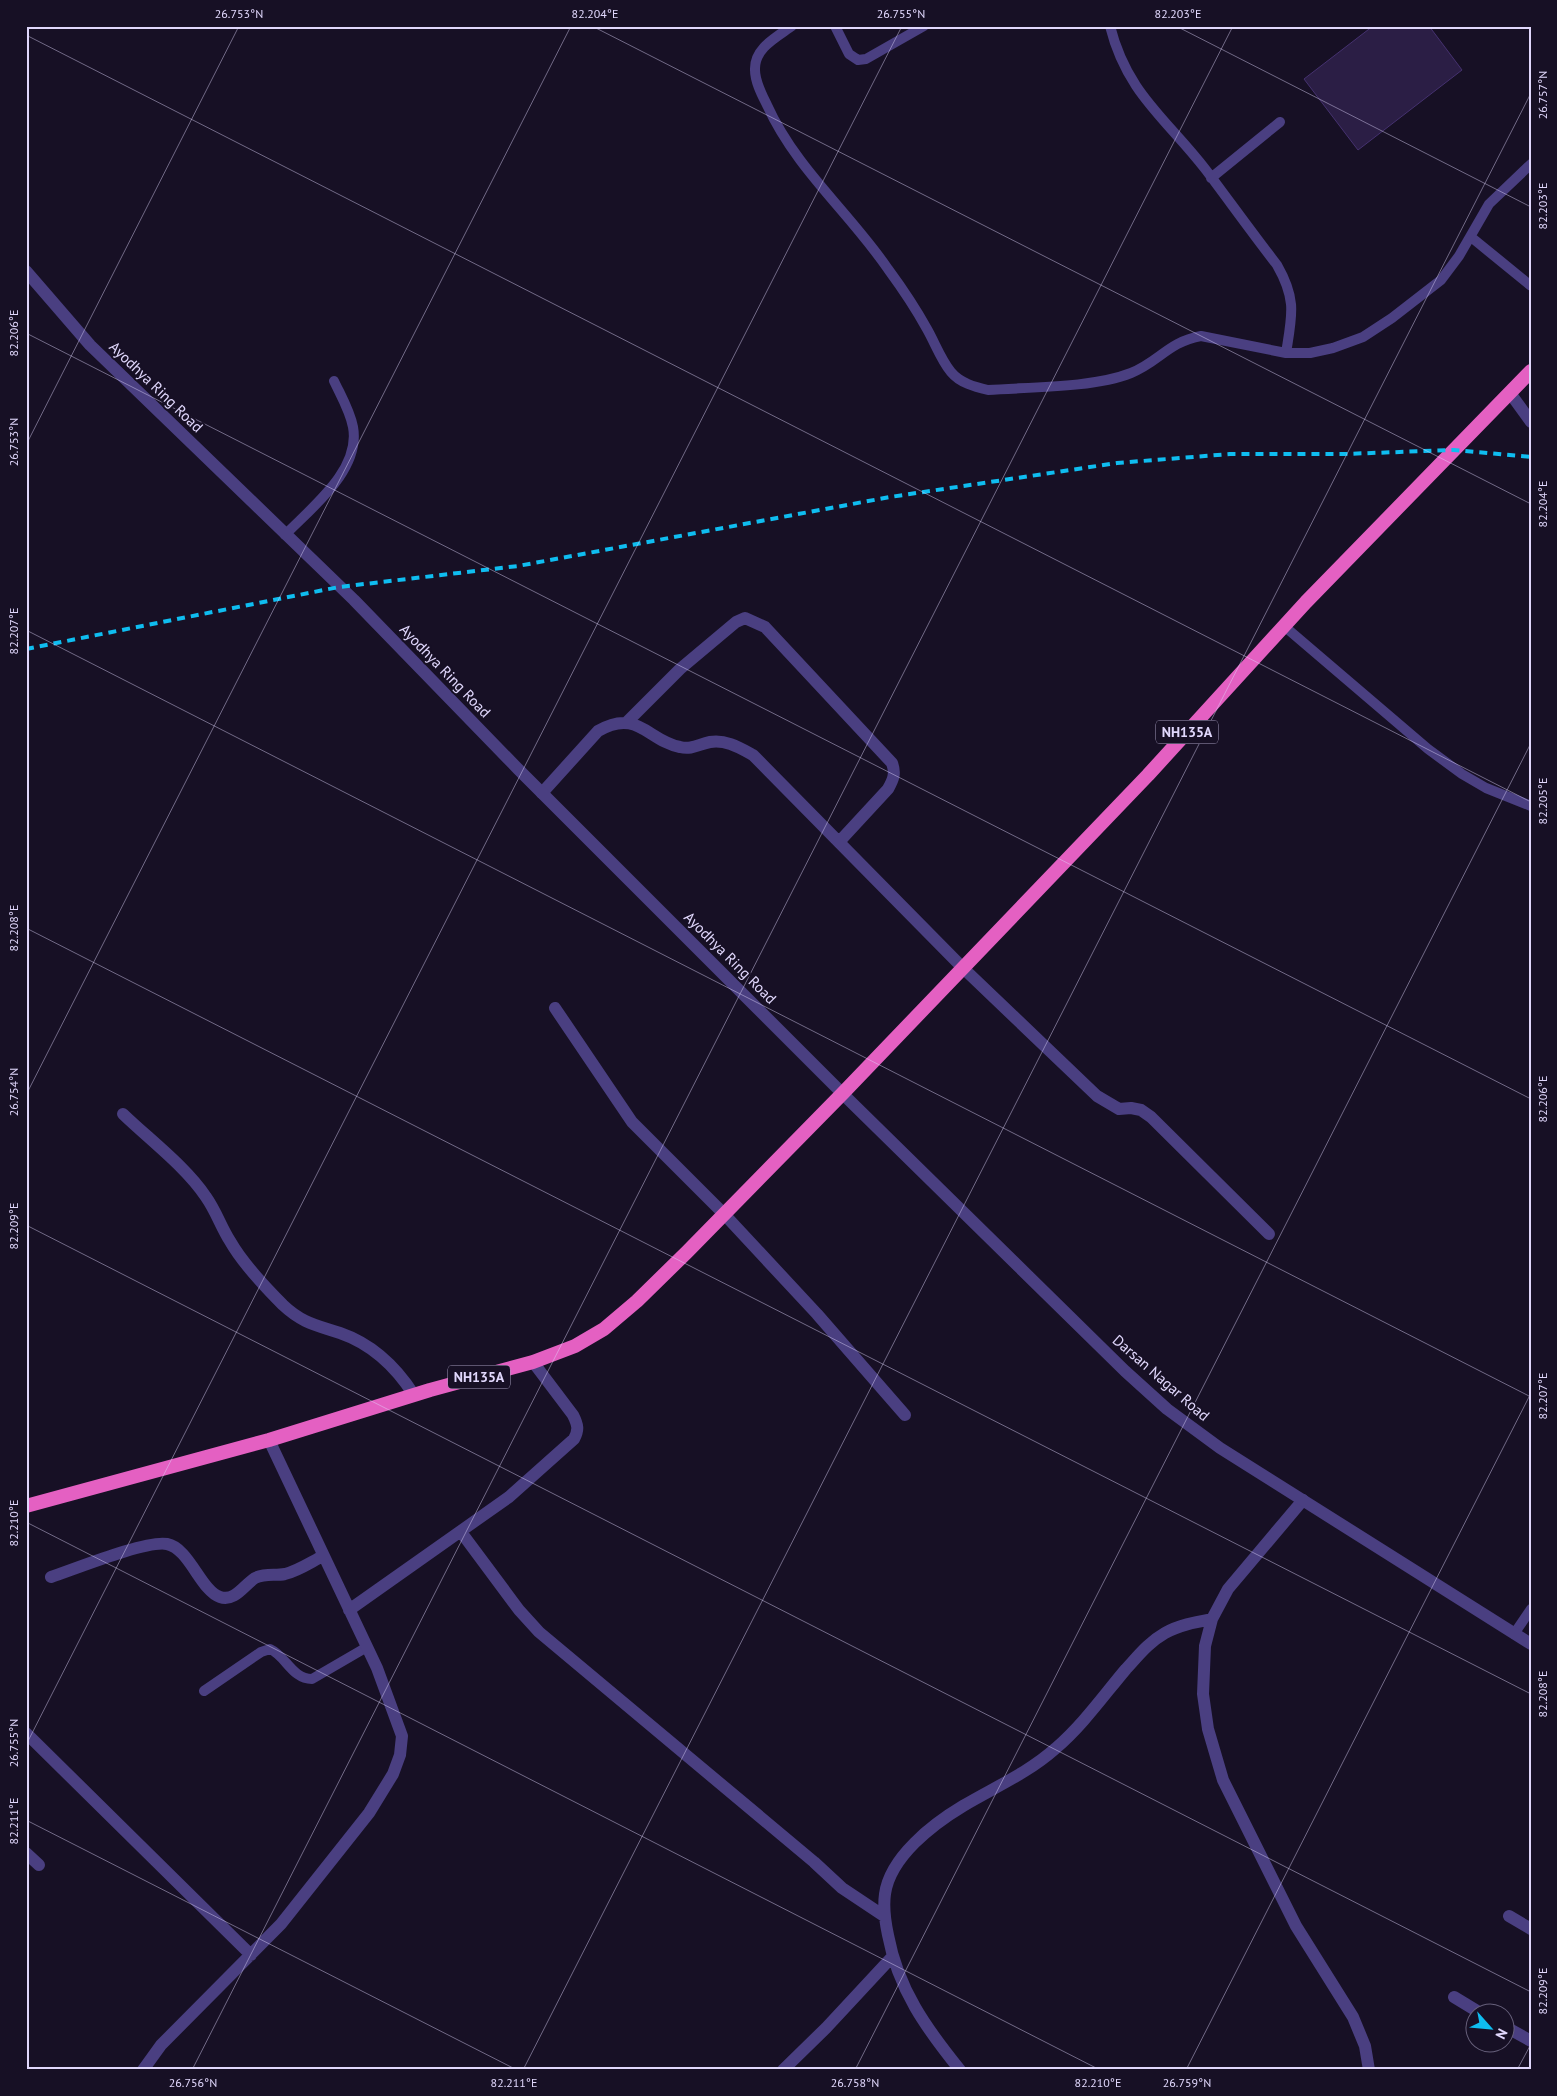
<svg xmlns="http://www.w3.org/2000/svg" width="1557" height="2096" font-family="'PT Sans',sans-serif">
  <style>
    .building { fill: #2b1e45; stroke: #45316f }
    .lines { fill: none; stroke-linecap: round; stroke-linejoin: round }
    .service { stroke: #4a3f81; stroke-width: 10 }
    .minor { stroke: #4a3f81; stroke-width: 12 }
    .tertiary { stroke: #4a3f81; stroke-width: 12 }
    .trunk { stroke: #e460c2; stroke-width: 14 }
    .rail { stroke: #0fbdf0; stroke-width: 4; stroke-dasharray: 8 6; stroke-linecap: butt }
    .ticks { fill: none; stroke: #e0d7fc; stroke-width: 1; stroke-opacity: 0.45 }
    .labels { text-anchor: middle; stroke-width: 4; stroke-linejoin: round; paint-order: stroke }
    .shield { fill: #171025; stroke: #a49bbc; stroke-width: 1 }
    .shield-label { font-size: 14px; font-weight: bold; fill: #e0d7fc }
    .street-label { font-size: 15px; fill: #e0d7fc; stroke: #171025 }
    .neatline { fill: none; stroke: #e0d7fc; stroke-width: 2 }
    .ticks-label { font-size: 12px; text-anchor: middle; fill: #e0d7fc }
  </style>
  <rect width="100%" height="100%" fill="#171025"/>
  <path class="building" d="M 1373,26 L 1429,26 L 1462,70 L 1358,150 L 1304,79 Z"/>
  <g class="lines">
    <path class="service" d="M 792,26 C 777,37 754,48 755,70 C 755,82 762,95 767,105 C 796,169 849,212 888,269 C 902,288 916,309 927,329 C 935,343 941,360 951,372 C 960,383 975,387 988,390 C 1030,387 1093,388 1131,373 C 1159,362 1168,342 1201,336 L 1286,353 L 1310,353 L 1333,348 L 1363,337 L 1392,318 L 1441,280 L 1459,256 L 1489,204 L 1531,164
      M 835,26 L 849,54 L 858,60 L 866,59 L 924,26
      M 1110,26 C 1127,94 1167,119 1206,170 C 1230,202 1253,234 1277,265 C 1297,300 1292,315 1286,353
      M 1211,178 L 1280,122
      M 1471,237 L 1531,286
      M 285,535 C 312,507 361,470 353,427 C 350,411 341,396 334,381
      M 1284,626 L 1428,749 L 1462,774 L 1486,788 L 1531,806
      M 1514,1634 L 1531,1609
      M 204,1691 L 261,1652 L 270,1649 C 286,1656 292,1679 312,1679 L 367,1647"/>
    <path class="minor" d="M 1510,393 L 1531,422
      M 627,722 L 680,669 L 736,622 L 745,618 L 765,627 L 892,763 C 896,774 893,780 888,789 L 839,842
      M 542,793 L 598,731 C 638,708 648,741 680,747 C 692,750 699,744 710,742 C 725,739 740,748 753,755 L 962,967 L 1097,1096 L 1119,1109 L 1131,1108 L 1141,1110 L 1151,1117 L 1269,1234
      M 555,1008 L 632,1122 L 724,1214 L 817,1314 L 905,1415
      M 123,1114 C 150,1140 186,1167 206,1197 C 216,1211 221,1227 230,1241 C 243,1264 264,1286 283,1305 C 302,1323 316,1325 340,1333 C 372,1344 396,1367 414,1395
      M 1303,1500 L 1228,1589 L 1212,1619 L 1205,1646 L 1203,1694 L 1208,1729 L 1223,1780 L 1296,1926 L 1353,2017 L 1365,2046 L 1369,2070
      M 461,1532 L 519,1610 L 539,1632 L 814,1862 L 842,1888 L 884,1916
      M 51,1577 C 75,1569 146,1540 167,1544 C 189,1548 201,1591 220,1597 C 235,1602 244,1585 255,1578 C 265,1573 275,1576 285,1574 C 298,1571 311,1562 323,1556
      M 349,1610 L 509,1497 L 574,1439 C 579,1430 578,1425 573,1415 L 533,1362
      M 26,1733 L 251,1955
      M 26,1853 L 39,1865
      M 1509,1916 L 1531,1929
      M 1454,1997 L 1482,2014
      M 1504,2026 L 1531,2041
      M 143,2070 L 161,2045 L 281,1924 L 369,1813 L 393,1774 L 400,1755 L 402,1736 L 377,1668 L 269,1440
      M 783,2070 L 826,2028 L 892,1957
      M 960,2070 C 926,2028 898,1989 888,1935 C 885,1921 883,1908 885,1894 C 890,1857 933,1824 963,1806 C 995,1787 1028,1773 1056,1748 C 1082,1726 1104,1695 1126,1669 C 1138,1656 1149,1642 1165,1633 C 1179,1625 1196,1622 1212,1619"/>
    <path class="tertiary" d="M 26,271 L 90,345 L 354,600 L 518,769 L 850,1101 L 1125,1371 L 1167,1409 L 1220,1448 L 1531,1644"/>
    <path class="trunk" d="M 26,1506 L 269,1440 L 430,1390 L 533,1362 L 575,1346 L 604,1329 L 637,1301 L 687,1252 L 843,1093 L 1148,775 L 1306,602 L 1531,371"/>
    <path class="rail" d="M 26,649 L 339,587 L 518,566 L 890,497 L 1117,463 L 1230,454 L 1344,454 L 1454,450 L 1531,457"/>
  </g>
  <path class="ticks" d="M 592,26 L 1531,504M 1176,26 L 1531,207M 26,35 L 1531,802M 26,333 L 1531,1099M 26,445 L 239,26M 26,630 L 1531,1397M 26,928 L 1531,1694M 26,1095 L 571,26M 26,1225 L 1531,1992M 26,1522 L 1100,2070M 26,1745 L 902,26M 26,1820 L 517,2070M 192,2070 L 1233,26M 523,2070 L 1531,93M 855,2070 L 1531,743M 1186,2070 L 1531,1393M 1517,2070 L 1531,2044"/>
  <g class="labels">
    <g class="shield">
      <rect x="1156" y="720.5" width="62" height="23" rx="4"/>
      <rect x="448" y="1365.5" width="62" height="23" rx="4"/>
    </g>
    <g class="shield-label">
      <text x="1187" y="737">NH135A</text>
      <text x="479" y="1382">NH135A</text>
    </g>
    <g class="street-label">
      <text transform="translate(156 387) rotate(44)" y="5">Ayodhya Ring Road</text>
      <text transform="translate(445 671) rotate(46)" y="5">Ayodhya Ring Road</text>
      <text transform="translate(730 958) rotate(45)" y="5">Ayodhya Ring Road</text>
      <text transform="translate(1161 1378) rotate(41)" y="5">Darsan Nagar Road</text>
    </g>
  </g>
  <rect width="1557" height="2096" fill="none" stroke="#171025" stroke-width="55"/>
  <g transform="translate(1490 2028) rotate(117)"><circle r="24" fill="#171025" stroke="#67607b"/>
  <path d="M0-4L9 19L0 12L-9 19Z" fill="#0fbdf0"/>
  <text y="-8" font-size="14" font-weight="bold" text-anchor="middle" fill="#e0d7fc">N</text>
  </g>
  <rect x="28" y="28" width="1502" height="2040" class="neatline"/>
  <g class="ticks-label">
    <text x="239" y="18">26.753°N</text>
    <text x="595" y="18">82.204°E</text>
    <text x="901" y="18">26.755°N</text>
    <text x="1178" y="18">82.203°E</text>
    <text transform="translate(1543 95) rotate(-90)" y="4">26.757°N</text>
    <text transform="translate(1543 206) rotate(-90)" y="4">82.203°E</text>
    <text transform="translate(14 333) rotate(-90)" y="4">82.206°E</text>
    <text transform="translate(14 442) rotate(-90)" y="4">26.753°N</text>
    <text transform="translate(1543 504) rotate(-90)" y="4">82.204°E</text>
    <text transform="translate(14 631) rotate(-90)" y="4">82.207°E</text>
    <text transform="translate(1543 801) rotate(-90)" y="4">82.205°E</text>
    <text transform="translate(14 928) rotate(-90)" y="4">82.208°E</text>
    <text transform="translate(14 1092) rotate(-90)" y="4">26.754°N</text>
    <text transform="translate(1543 1099) rotate(-90)" y="4">82.206°E</text>
    <text transform="translate(14 1226) rotate(-90)" y="4">82.209°E</text>
    <text transform="translate(1543 1396) rotate(-90)" y="4">82.207°E</text>
    <text transform="translate(14 1523) rotate(-90)" y="4">82.210°E</text>
    <text transform="translate(1543 1694) rotate(-90)" y="4">82.208°E</text>
    <text transform="translate(14 1743) rotate(-90)" y="4">26.755°N</text>
    <text transform="translate(14 1821) rotate(-90)" y="4">82.211°E</text>
    <text transform="translate(1543 1991) rotate(-90)" y="4">82.209°E</text>
    <text x="193" y="2087">26.756°N</text>
    <text x="514" y="2087">82.211°E</text>
    <text x="855" y="2087">26.758°N</text>
    <text x="1098" y="2087">82.210°E</text>
    <text x="1187" y="2087">26.759°N</text>
  </g>
</svg>
